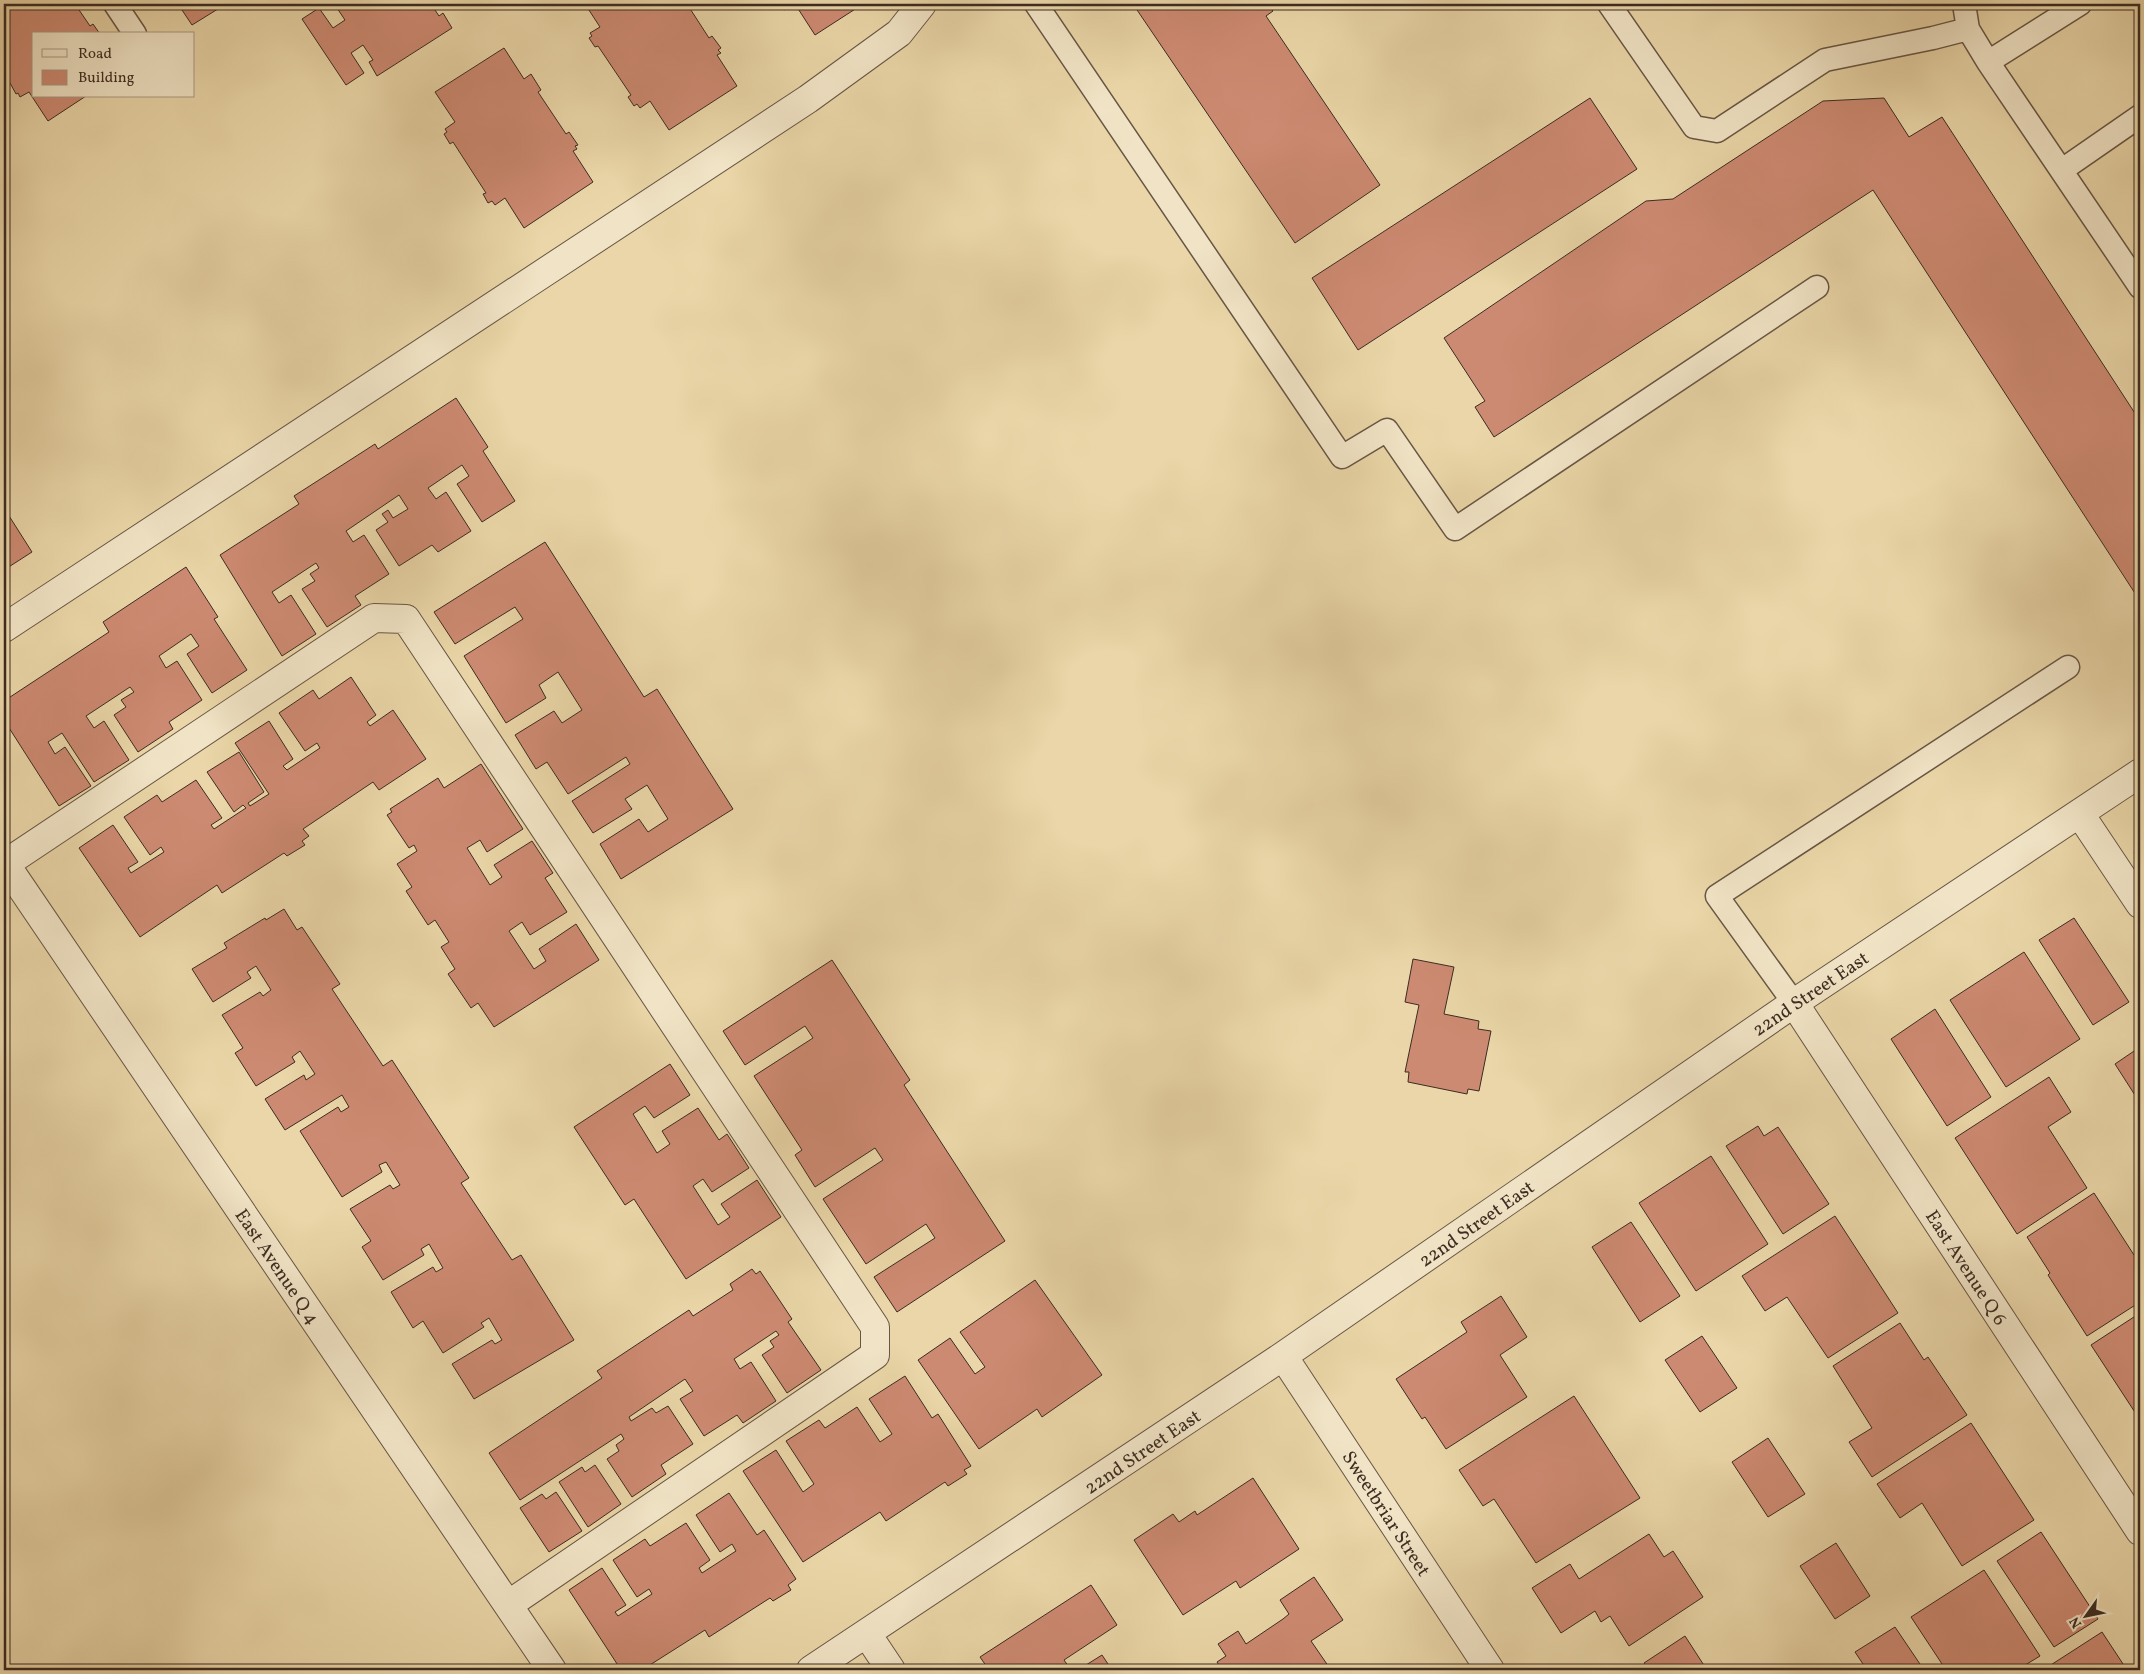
<svg xmlns="http://www.w3.org/2000/svg" width="2144" height="1674" font-family="Vollkorn,serif">
  <style>
    .building { fill: #cd8a72; stroke: #3c2c22 }
    .lines { fill: none; stroke-linecap: round; stroke-linejoin: round }
    .service-casing { stroke: #685644; stroke-width: 25 }
    .minor-casing { stroke: #685644; stroke-width: 30 }
    .service { stroke: #f1e4c6; stroke-width: 22 }
    .minor { stroke: #f1e4c6; stroke-width: 28 }
    .labels { text-anchor: middle; stroke-width: 4; stroke-linejoin: round; paint-order: stroke }
    .street-label { font-size: 19px; fill: #3c2c22; stroke: #f1e4c6 }
  </style>
  <rect width="100%" height="100%" fill="#ead6a8"/>
  <filter id="stains"><feTurbulence type="fractalNoise" baseFrequency=".004" numOctaves="4"/><feColorMatrix values="0 0 0 0 .2 0 0 0 0 .09 0 0 0 0 .02 0 0 0 .5 -.17"/></filter>
  <radialGradient id="worn" r=".72"><stop offset=".6" stop-color="#630" stop-opacity="0"/><stop offset="1" stop-color="#630" stop-opacity=".3"/></radialGradient>
  <path class="building" d="M 4,4 L 75,4 L 90,26 L 93,24 L 100,34 L 34,34 L 34,96 L 86,96 L 48,121 L 29,92 L 20,97 L 18,93 L 16,94 L 4,72 Z
    M 178,4 L 226,4 L 192,25 Z
    M 330,4 L 431,4 L 439,16 L 443,13 L 452,28 L 377,76 L 369,62 L 373,60 L 363,45 L 351,53 L 364,73 L 346,85 L 302,19 L 319,8 L 333,28 L 345,20 L 335,5 L 332,7 Z
    M 585,4 L 687,4 L 709,38 L 712,36 L 721,48 L 718,50 L 721,53 L 717,55 L 737,86 L 669,130 L 650,101 L 640,108 L 637,104 L 634,106 L 628,97 L 631,95 L 598,46 L 595,47 L 589,38 L 592,36 L 590,33 L 600,27 Z
    M 775,4 L 793,4 L 784,10 L 781,6 L 778,8 Z
    M 795,4 L 863,4 L 815,35 Z
    M 1133,4 L 1267,4 L 1273,11 L 1266,16 L 1380,185 L 1295,243 Z
    M 504,48 L 524,79 L 531,74 L 541,90 L 538,92 L 566,134 L 569,132 L 578,145 L 575,146 L 577,149 L 573,151 L 593,182 L 524,228 L 505,198 L 495,205 L 492,201 L 488,203 L 483,194 L 486,193 L 453,142 L 450,144 L 444,134 L 447,132 L 445,129 L 455,122 L 435,92 Z
    M 1590,98 L 1637,169 L 1358,350 L 1312,278 Z
    M 1884,98 L 1909,137 L 1942,117 L 2140,421 L 2140,601 L 1873,190 L 1494,437 L 1475,407 L 1485,401 L 1444,338 L 1646,201 L 1673,199 L 1823,101 Z
    M 456,398 L 488,447 L 483,451 L 515,501 L 482,522 L 457,484 L 469,476 L 462,465 L 428,488 L 436,499 L 446,492 L 471,531 L 438,552 L 432,545 L 399,566 L 376,530 L 388,522 L 382,514 L 388,510 L 393,518 L 408,509 L 399,495 L 346,531 L 353,542 L 364,535 L 389,574 L 355,596 L 361,605 L 327,627 L 302,589 L 315,581 L 310,574 L 319,568 L 316,563 L 272,592 L 279,603 L 291,595 L 316,634 L 282,656 L 220,555 L 299,504 L 294,496 L 375,444 L 378,449 Z
    M 4,508 L 32,552 L 4,570 L 4,546 L 7,544 L 4,539 Z
    M 545,542 L 644,697 L 657,689 L 733,809 L 621,879 L 600,844 L 639,819 L 648,832 L 668,819 L 647,785 L 625,799 L 632,809 L 593,833 L 572,801 L 630,764 L 626,757 L 568,794 L 547,762 L 536,769 L 515,735 L 554,711 L 562,723 L 582,710 L 558,672 L 539,685 L 546,698 L 506,723 L 464,656 L 523,619 L 515,607 L 455,644 L 434,612 Z
    M 186,567 L 218,617 L 214,619 L 247,670 L 212,693 L 187,654 L 199,646 L 191,634 L 159,656 L 166,668 L 177,661 L 202,700 L 169,722 L 173,729 L 138,752 L 114,715 L 126,707 L 121,700 L 134,692 L 130,687 L 86,716 L 94,728 L 104,721 L 129,760 L 94,782 L 62,733 L 48,742 L 55,754 L 65,747 L 91,786 L 59,806 L 4,720 L 4,701 L 109,632 L 103,622 Z
    M 351,677 L 376,715 L 367,722 L 370,726 L 393,710 L 426,759 L 379,790 L 373,782 L 303,829 L 309,836 L 302,841 L 305,845 L 287,856 L 284,853 L 222,893 L 217,885 L 140,937 L 79,848 L 113,825 L 138,862 L 128,868 L 131,873 L 164,852 L 161,847 L 150,855 L 124,817 L 157,795 L 162,802 L 196,780 L 222,818 L 211,825 L 214,829 L 246,808 L 243,805 L 234,812 L 207,772 L 239,752 L 264,792 L 248,803 L 250,806 L 269,794 L 235,743 L 269,721 L 293,759 L 283,766 L 287,770 L 320,748 L 317,743 L 305,751 L 279,713 L 313,690 L 319,699 Z
    M 481,764 L 523,829 L 487,852 L 480,840 L 467,848 L 490,885 L 502,877 L 494,865 L 532,841 L 553,873 L 545,878 L 567,912 L 530,935 L 522,922 L 509,931 L 534,969 L 546,961 L 539,949 L 576,924 L 599,960 L 494,1027 L 478,1003 L 471,1008 L 448,974 L 455,969 L 441,947 L 449,942 L 435,920 L 428,925 L 406,891 L 412,887 L 397,864 L 417,851 L 414,845 L 409,848 L 387,815 L 392,812 L 390,809 L 438,778 L 444,788 Z
    M 2140,847 L 2140,861 L 2134,852 Z
    M 284,909 L 297,930 L 302,927 L 340,984 L 332,989 L 383,1066 L 392,1060 L 469,1178 L 461,1183 L 512,1260 L 521,1255 L 574,1340 L 474,1399 L 452,1364 L 492,1340 L 495,1344 L 502,1340 L 489,1318 L 481,1323 L 484,1327 L 443,1353 L 423,1321 L 413,1328 L 391,1292 L 433,1267 L 436,1272 L 443,1268 L 429,1244 L 421,1249 L 424,1255 L 383,1280 L 362,1247 L 371,1241 L 350,1209 L 390,1185 L 393,1189 L 400,1185 L 386,1162 L 379,1165 L 382,1172 L 342,1197 L 300,1131 L 338,1107 L 341,1112 L 349,1107 L 342,1095 L 285,1130 L 265,1099 L 304,1075 L 306,1080 L 315,1074 L 300,1051 L 292,1057 L 295,1062 L 256,1086 L 235,1053 L 243,1048 L 222,1015 L 260,992 L 263,996 L 271,990 L 256,966 L 247,972 L 251,978 L 213,1002 L 192,969 L 227,948 L 224,943 L 265,918 L 266,920 Z
    M 2074,918 L 2129,1002 L 2093,1025 L 2039,940 Z
    M 2024,952 L 2080,1039 L 2006,1087 L 1950,1000 Z
    M 1413,959 L 1454,967 L 1444,1014 L 1479,1021 L 1478,1029 L 1491,1031 L 1479,1091 L 1468,1089 L 1467,1094 L 1408,1082 L 1409,1072 L 1405,1072 L 1419,1005 L 1405,1002 Z
    M 832,960 L 910,1080 L 904,1085 L 1005,1241 L 897,1312 L 874,1277 L 935,1238 L 926,1224 L 866,1264 L 823,1199 L 883,1160 L 875,1148 L 815,1187 L 795,1155 L 802,1150 L 754,1076 L 813,1038 L 805,1026 L 745,1065 L 723,1031 Z
    M 1935,1009 L 1991,1097 L 1947,1126 L 1891,1039 Z
    M 2140,1047 L 2140,1103 L 2115,1064 Z
    M 670,1064 L 690,1095 L 654,1118 L 645,1106 L 633,1114 L 657,1153 L 670,1144 L 662,1131 L 698,1108 L 719,1140 L 727,1134 L 749,1168 L 712,1192 L 703,1179 L 693,1186 L 718,1225 L 730,1217 L 721,1204 L 757,1180 L 781,1217 L 686,1279 L 634,1199 L 625,1205 L 574,1127 Z
    M 2049,1077 L 2071,1112 L 2048,1127 L 2087,1188 L 2017,1234 L 1955,1138 Z
    M 1758,1126 L 1764,1136 L 1778,1127 L 1829,1204 L 1783,1234 L 1726,1146 Z
    M 1711,1156 L 1768,1244 L 1696,1291 L 1639,1203 Z
    M 2094,1193 L 2134,1255 L 2140,1251 L 2140,1302 L 2087,1336 L 2048,1275 L 2050,1273 L 2027,1237 Z
    M 1835,1216 L 1898,1313 L 1828,1358 L 1787,1297 L 1765,1311 L 1742,1276 Z
    M 1631,1222 L 1680,1296 L 1640,1322 L 1592,1247 Z
    M 752,1269 L 756,1274 L 760,1271 L 792,1319 L 788,1322 L 821,1370 L 787,1393 L 762,1355 L 774,1347 L 770,1341 L 779,1335 L 776,1331 L 734,1359 L 740,1369 L 751,1362 L 776,1401 L 743,1423 L 737,1415 L 704,1436 L 680,1399 L 693,1391 L 685,1379 L 629,1417 L 631,1421 L 652,1408 L 656,1413 L 668,1406 L 693,1444 L 661,1465 L 666,1474 L 632,1497 L 607,1459 L 619,1451 L 616,1445 L 624,1439 L 621,1434 L 520,1500 L 489,1453 L 602,1378 L 597,1371 L 689,1310 L 693,1316 L 733,1290 L 730,1284 Z
    M 1035,1280 L 1102,1375 L 1042,1417 L 1037,1409 L 979,1449 L 918,1360 L 950,1338 L 975,1374 L 985,1367 L 960,1332 Z
    M 1501,1296 L 1527,1337 L 1500,1355 L 1527,1397 L 1446,1449 L 1425,1417 L 1422,1419 L 1396,1379 L 1467,1332 L 1461,1322 Z
    M 2140,1313 L 2140,1420 L 2091,1345 Z
    M 1900,1323 L 1924,1360 L 1928,1357 L 1967,1415 L 1872,1477 L 1849,1442 L 1872,1428 L 1833,1366 Z
    M 1702,1336 L 1737,1388 L 1700,1412 L 1665,1360 Z
    M 905,1376 L 932,1418 L 938,1414 L 971,1466 L 964,1470 L 967,1474 L 948,1486 L 945,1482 L 886,1521 L 880,1512 L 803,1562 L 743,1471 L 776,1450 L 803,1492 L 814,1484 L 786,1441 L 819,1420 L 825,1428 L 857,1407 L 880,1442 L 892,1434 L 869,1399 Z
    M 1574,1396 L 1640,1498 L 1536,1563 L 1494,1499 L 1483,1506 L 1459,1470 Z
    M 1971,1423 L 2034,1520 L 1962,1566 L 1922,1503 L 1900,1518 L 1877,1484 Z
    M 1768,1438 L 1805,1494 L 1768,1517 L 1732,1462 Z
    M 595,1465 L 621,1504 L 588,1527 L 559,1482 L 582,1467 L 585,1472 Z
    M 1253,1478 L 1299,1549 L 1240,1588 L 1236,1581 L 1183,1615 L 1134,1540 L 1173,1514 L 1179,1522 L 1195,1511 L 1197,1515 Z
    M 556,1492 L 582,1531 L 549,1552 L 520,1508 L 542,1494 L 546,1499 Z
    M 729,1493 L 757,1535 L 764,1530 L 796,1579 L 788,1585 L 791,1590 L 773,1601 L 770,1598 L 709,1637 L 705,1630 L 642,1670 L 621,1670 L 569,1590 L 602,1568 L 626,1605 L 615,1612 L 618,1616 L 652,1594 L 649,1589 L 637,1597 L 613,1560 L 645,1539 L 650,1546 L 686,1523 L 710,1560 L 699,1568 L 702,1573 L 736,1551 L 732,1544 L 720,1552 L 696,1515 Z
    M 2041,1532 L 2098,1619 L 2054,1647 L 1997,1561 Z
    M 1649,1534 L 1664,1557 L 1673,1551 L 1703,1597 L 1629,1646 L 1610,1616 L 1601,1622 L 1595,1611 L 1561,1633 L 1532,1588 L 1570,1564 L 1579,1579 Z
    M 1836,1543 L 1870,1596 L 1835,1619 L 1800,1566 Z
    M 1984,1570 L 2040,1656 L 2017,1670 L 1946,1670 L 1911,1617 Z
    M 1314,1577 L 1343,1620 L 1311,1641 L 1331,1670 L 1222,1670 L 1217,1662 L 1226,1656 L 1218,1644 L 1238,1631 L 1246,1644 L 1283,1619 L 1289,1614 L 1280,1600 Z
    M 1091,1585 L 1117,1625 L 1064,1660 L 1071,1670 L 989,1670 L 980,1657 Z
    M 1895,1627 L 1924,1670 L 1867,1670 L 1855,1652 Z
    M 2102,1632 L 2127,1670 L 2043,1670 Z
    M 1685,1636 L 1707,1670 L 1649,1670 L 1644,1663 Z
    M 1102,1655 L 1112,1670 L 1078,1670 Z"/>
  <g class="lines">
    <g class="service-casing">
      <path id="service" d="M 115,4 L 135,34
        M 1036,4 L 1342,457 L 1387,430 L 1455,529 L 1817,287
        M 1609,4 L 1694,127 L 1717,131 L 1825,60 L 1933,38 L 1968,29 L 1988,62 L 2140,287
        M 1964,4 L 1968,29
        M 1988,62 L 2080,4
        M 2062,170 L 2140,116
        M 1794,1003 L 1717,896 L 2068,667"/>
    </g>
    <g class="minor-casing">
      <path id="minor" d="M 4,628 L 808,99 L 899,33 L 922,4
        M 2080,814 L 2140,904
        M 4,862 L 552,1670
        M 5,864 L 374,618 L 406,619 L 875,1327 L 875,1355 L 508,1605
        M 1794,1003 L 2140,1531
        M 1283,1356 L 1490,1670
        M 867,1634 L 891,1670
        M 811,1670 L 1283,1356 L 1794,1003 L 2140,773"/>
    </g>
    <use href="#service" class="service"/>
    <use href="#minor" class="minor"/>
  </g>
  <g class="labels">
    <g class="street-label">
      <text transform="translate(1810 993) rotate(-34)" y="7">22nd Street East</text>
      <text transform="translate(1476 1223) rotate(-35)" y="7">22nd Street East</text>
      <text transform="translate(278 1266) rotate(56)" y="7">East Avenue Q 4</text>
      <text transform="translate(1967 1267) rotate(57)" y="7">East Avenue Q 6</text>
      <text transform="translate(1142 1451) rotate(-34)" y="7">22nd Street East</text>
      <text transform="translate(1387 1513) rotate(57)" y="7">Sweetbriar Street</text>
    </g>
  </g>
  <rect width="2144" height="1674" fill="none" stroke="#ead6a8" stroke-width="20"/>
  <rect x="5" y="5" width="2134" height="1664" fill="none" stroke="#3c2c22" stroke-width="2.5"/>
  <rect x="10" y="10" width="2124" height="1654" fill="none" stroke="#3c2c22"/>
  <rect x="32" y="32" width="162" height="65" fill="#f1e4c6" stroke="#a99a84"/>
  <rect x="42" y="49" width="25" height="8" fill="#f1e4c6" stroke="#a99a84"/>
  <text x="78" y="58" font-size="15" fill="#3c2c22">Road</text>
  <rect x="42" y="70" width="25" height="15" fill="#cd8a72" stroke="#a99a84"/>
  <text x="78" y="82" font-size="15" fill="#3c2c22">Building</text>
  <g transform="translate(2086 1616) rotate(237)" stroke="#f1e4c6" stroke-width="4" paint-order="stroke">
  <path d="M0-4L9 19L0 12L-9 19Z" fill="#3c2c22"/>
  <text y="-8" font-size="14" font-weight="bold" text-anchor="middle" fill="#3c2c22">N</text>
  </g>
  <rect width="100%" height="100%" filter="url(#stains)"/>
  <rect width="100%" height="100%" fill="url(#worn)"/>
</svg>
